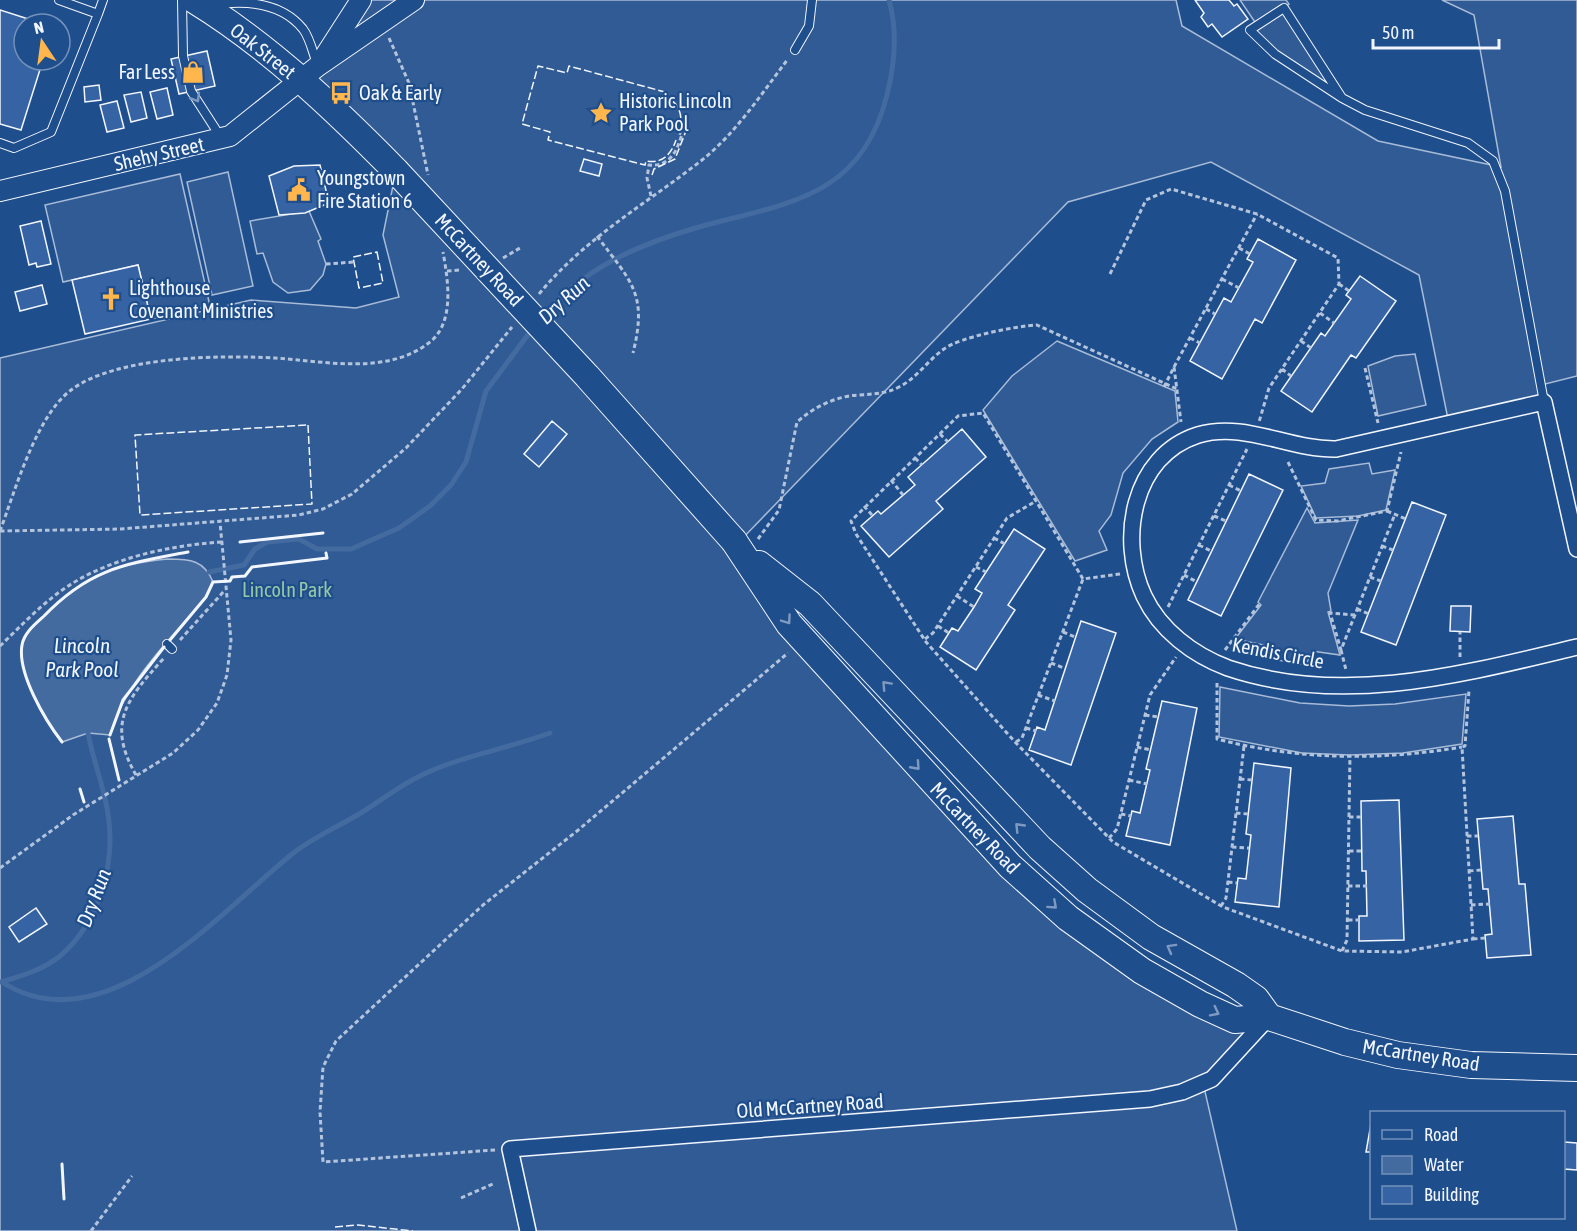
<svg xmlns="http://www.w3.org/2000/svg" width="1577" height="1231" font-family="'Asap Condensed',sans-serif">
  <style>
    .built { fill: #305b95; stroke: #a8bbd7; stroke-width: 1.5 }
    .water { fill: #446ba0; stroke: #a8bbd7; stroke-width: 1.5 }
    .lines { fill: none; stroke-linecap: round; stroke-linejoin: round }
    .stream { stroke: #446ba0; stroke-width: 5 }
    .building { fill: #3563a3; stroke: #f2f6ff; stroke-width: 1.5 }
    .service-casing { stroke: #f2f6ff; stroke-width: 10 }
    .minor-casing { stroke: #f2f6ff; stroke-width: 18 }
    .tertiary-casing { stroke: #f2f6ff; stroke-width: 22 }
    .trunk-casing { stroke: #f2f6ff; stroke-width: 28 }
    .path { stroke: #b3c4dc; stroke-width: 3; stroke-dasharray: 4.5 3; stroke-linecap: butt }
    .service { stroke: #1f4e8c; stroke-width: 8 }
    .minor { stroke: #1f4e8c; stroke-width: 15 }
    .tertiary { stroke: #1f4e8c; stroke-width: 20 }
    .trunk { stroke: #1f4e8c; stroke-width: 26 }
    .trunk-bridge-casing { stroke: #f2f6ff; stroke-width: 28; stroke-linecap: butt }
    .trunk-bridge { stroke: #1f4e8c; stroke-width: 26 }
    .fence { stroke: #f2f6ff; stroke-width: 1.5; stroke-dasharray: 8 3; stroke-linecap: butt }
    .wall { stroke: #f2f6ff; stroke-width: 3 }
    .oneway { stroke: #7e9ac0 }
    .labels { text-anchor: middle; stroke-width: 4.5; stroke-linejoin: round; paint-order: stroke }
    .street-label { font-size: 20px; fill: #f2f6ff; stroke: #1f4e8c }
    .poi-label { font-size: 20px; fill: #f2f6ff; stroke: #1f4e8c; text-anchor: start }
    .park-label { font-size: 20px; fill: #97c8a6; stroke: #1f4e8c }
    .water-label { font-size: 21px; font-style: italic; fill: #f2f6ff; stroke: #1f4e8c }
  </style>
  <rect width="100%" height="100%" fill="#1f4e8c"/>
  <path class="built" d="M 361,0 L 1176,0 L 1182,26 L 1378,141 L 1501,167 L 1474,15 L 1442,0 L 1577,0 L 1577,376 L 1541,385 L 1544,402 L 1449,424 L 1419,275 L 1211,162 L 1068,202 L 737,544 L 1010,866 L 1200,1004 L 1269,1017 L 1203,1083 L 1237,1231 L 0,1231 L 0,358 L 251,300 L 356,308 L 399,297 L 383,235 L 396,171 L 302,82 Z
    M 1240,0 L 1286,0 L 1289,4 L 1284,8 L 1342,98 L 1275,54 L 1250,30 L 1257,25 Z
    M 228,172 L 253,286 L 212,295 L 187,182 Z
    M 180,174 L 210,306 L 151,319 L 138,265 L 63,282 L 45,205 Z
    M 309,211 L 321,239 L 318,241 L 326,264 L 323,275 L 310,290 L 288,293 L 273,282 L 263,253 L 257,254 L 250,221 Z
    M 1057,341 L 1175,391 L 1178,422 L 1152,439 L 1123,473 L 1111,515 L 1099,531 L 1107,550 L 1075,561 L 983,410 L 1012,376 Z
    M 1415,354 L 1426,405 L 1378,416 L 1368,366 L 1395,356 Z
    M 1369,463 L 1372,474 L 1395,470 L 1386,510 L 1358,516 L 1316,518 L 1301,486 L 1325,483 L 1329,469 Z
    M 1307,508 L 1315,523 L 1358,520 L 1328,593 L 1331,611 L 1328,612 L 1340,655 L 1312,651 L 1306,665 L 1265,658 L 1264,645 L 1235,639 L 1261,605 L 1258,602 Z
    M 1220,687 L 1300,703 L 1349,706 L 1395,704 L 1466,694 L 1462,744 L 1403,753 L 1350,755 L 1302,753 L 1219,737 Z"/>
  <path class="water" d="M 168,559 C 190,559 204,560 213,582 L 206,597 C 171,639 125,681 110,735 L 88,733 L 62,742 C 45,720 18,674 22,646 C 23,634 34,625 43,617 C 82,577 112,564 168,559 Z"/>
  <g class="lines">
    <path class="stream" d="M 543,317 C 582,268 640,244 699,227 C 786,203 861,199 887,95 C 895,63 898,32 889,0
      M 209,572 L 244,565 L 255,549 L 267,542 L 299,539 L 317,549 L 351,549 L 399,528 L 430,506 L 451,485 L 466,462 L 486,391 L 533,328
      M 1,982 C 21,976 43,970 60,956 C 99,923 116,863 108,814 C 104,787 93,760 88,733
      M 2,982 C 104,1048 219,913 292,854 C 311,839 333,829 354,817 C 377,804 397,787 420,776 C 458,757 509,748 550,733"/>
  </g>
  <path class="building" d="M 1195,0 L 1229,0 L 1234,6 L 1237,4 L 1248,19 L 1222,37 L 1212,24 L 1208,27 L 1201,17 L 1204,13 Z
    M 0,10 L 44,24 L 24,24 L 24,60 L 43,60 L 21,130 L 0,124 Z
    M 207,51 L 215,86 L 179,94 L 171,59 Z
    M 99,85 L 101,100 L 85,102 L 84,87 Z
    M 167,88 L 173,115 L 157,119 L 150,92 Z
    M 141,92 L 147,118 L 131,122 L 124,95 Z
    M 117,101 L 124,128 L 107,132 L 100,105 Z
    M 584,159 L 602,164 L 599,176 L 580,171 Z
    M 320,165 L 329,203 L 305,213 L 279,215 L 269,176 L 294,166 Z
    M 41,221 L 51,264 L 37,267 L 36,263 L 29,265 L 20,226 Z
    M 1258,239 L 1296,260 L 1262,323 L 1255,319 L 1222,379 L 1190,361 L 1224,298 L 1231,302 L 1253,262 L 1247,259 Z
    M 138,265 L 151,319 L 85,334 L 72,280 Z
    M 1360,276 L 1396,301 L 1356,358 L 1351,355 L 1312,412 L 1281,391 L 1321,333 L 1325,336 L 1351,299 L 1346,295 Z
    M 42,285 L 47,304 L 20,311 L 15,292 Z
    M 552,421 L 567,434 L 539,467 L 524,454 Z
    M 962,429 L 986,457 L 936,501 L 943,509 L 889,557 L 861,526 L 878,511 L 881,514 L 915,485 L 908,477 Z
    M 1249,474 L 1283,490 L 1221,616 L 1188,600 Z
    M 1412,502 L 1446,515 L 1396,645 L 1361,632 Z
    M 1014,529 L 1045,549 L 1008,605 L 1015,610 L 976,670 L 940,647 L 952,628 L 958,631 L 974,607 L 982,593 L 975,589 Z
    M 1451,606 L 1471,606 L 1470,632 L 1450,631 Z
    M 1081,621 L 1116,633 L 1071,765 L 1029,750 L 1037,727 L 1045,730 Z
    M 1162,701 L 1197,708 L 1170,845 L 1126,836 L 1132,811 L 1140,813 L 1150,770 L 1146,769 Z
    M 1254,763 L 1291,768 L 1279,907 L 1235,902 L 1238,878 L 1246,879 L 1251,835 L 1246,834 Z
    M 1399,800 L 1404,940 L 1359,941 L 1359,916 L 1367,916 L 1366,871 L 1362,871 L 1361,801 Z
    M 1513,816 L 1519,884 L 1525,884 L 1531,955 L 1487,958 L 1485,935 L 1492,934 L 1488,889 L 1483,889 L 1477,819 Z
    M 36,908 L 47,924 L 19,942 L 9,927 Z
    M 1372,1118 L 1372,1152 L 1366,1152 Z
    M 1564,1142 L 1577,1143 L 1577,1170 L 1564,1169 Z"/>
  <g class="lines">
    <g class="service-casing">
      <path id="service" d="M 182,0 L 183,56 L 191,91 L 220,136
        M 212,5 C 244,0 281,2 303,29 C 310,38 313,53 317,64
        M 98,14 L 103,0
        M 795,50 L 809,26 L 812,0
        M 1342,98 L 1275,54 L 1250,30 L 1284,8 L 1342,98 L 1365,110 L 1468,143 L 1493,161 L 1505,191 L 1544,402
        M 0,143 L 14,148 L 51,132 L 98,14 L 59,0
        M 167,644 L 172,649"/>
    </g>
    <g class="minor-casing">
      <path id="minor" d="M 1577,549 L 1544,402 L 1336,449 C 1289,450 1245,421 1198,435 C 1132,456 1118,540 1144,596 C 1160,630 1193,655 1228,668 C 1343,707 1464,674 1577,647
        M 528,1231 L 510,1149 L 1150,1099 L 1182,1092 L 1212,1079 L 1269,1017"/>
    </g>
    <g class="tertiary-casing">
      <path id="tertiary" d="M 323,59 L 361,0
        M 0,191 L 230,136 L 318,66 L 414,0"/>
    </g>
    <g class="trunk-casing">
      <path id="trunk" d="M 194,0 C 269,46 334,108 396,171
        M 734,541 L 789,624 L 1010,866 L 1068,918 L 1142,971 L 1200,1004 L 1235,1020 L 1269,1017 L 1345,1042 L 1398,1055 L 1471,1065 L 1577,1068
        M 759,564 L 810,604 L 1040,848 L 1087,890 L 1151,937 L 1236,985 L 1256,999 L 1269,1017"/>
    </g>
    <path class="path" d="M 389,38 L 409,83 L 428,175
      M 651,196 L 647,178 L 649,165 C 670,167 677,151 682,134 L 679,133
      M 597,236 C 631,282 648,293 633,353
      M 1239,248 L 1250,254
      M 503,258 L 520,248
      M 326,264 L 354,262
      M 447,271 L 460,270
      M 1110,274 L 1146,200 L 1171,189 L 1257,214 L 1338,258 L 1339,284 L 1269,388 L 1259,422
      M 1222,279 L 1239,288
      M 1339,284 L 1349,291
      M 539,294 C 585,238 646,204 702,160 C 736,133 762,93 788,59
      M 1206,309 L 1215,314
      M 1320,313 L 1334,323
      M 1190,338 L 1200,343
      M 1301,341 L 1311,348
      M 1174,367 L 1257,214
      M 1365,368 L 1378,423
      M 1282,369 L 1291,376
      M 1164,387 L 1174,367 L 1181,422
      M 940,434 L 948,442
      M 915,458 L 922,465
      M 1288,462 L 1316,520 L 1337,521 L 1387,511 L 1401,452
      M 891,480 L 903,495
      M 1229,485 L 1241,491
      M 864,506 L 872,515
      M 1387,511 L 1406,519
      M 1214,516 L 1226,521
      M 0,531 L 120,529 L 299,515 L 323,509 L 352,494 L 406,448 L 462,389 L 512,327
      M 0,531 C 15,491 36,416 71,390 C 116,356 220,355 275,358 C 324,361 387,376 430,342 C 455,322 448,280 443,252
      M 994,538 L 1005,544
      M 758,539 L 779,510 L 797,422 C 814,407 836,396 859,395 C 873,394 885,394 899,387 C 917,378 928,360 944,349 C 960,337 1016,326 1037,325 L 1177,389
      M 1199,545 L 1211,551
      M 1382,546 L 1393,550
      M 976,567 L 986,572
      M 1120,574 L 1083,579 L 983,413 L 958,416 L 851,521 L 856,534 L 926,642 L 1015,742 L 1113,842 L 1223,907 L 1342,951 L 1402,952 L 1473,939 L 1462,747 L 1465,746 L 1469,690
      M 1184,575 L 1197,582
      M 1370,577 L 1381,581
      M 957,596 L 974,607
      M 1168,607 L 1247,449
      M 1357,609 L 1369,614
      M 1355,615 L 1330,613 L 1341,650 L 1395,514
      M 938,626 L 949,633
      M 1063,632 L 1075,637
      M 925,639 L 933,633 L 1007,518 L 1036,501
      M 180,640 L 225,590
      M 0,646 C 22,625 46,599 73,583 C 115,557 173,545 222,542
      M 1225,650 L 1260,603
      M 1341,650 L 1346,670
      M 1460,657 L 1460,632
      M 1051,663 L 1064,668
      M 1217,683 L 1217,739 C 1298,760 1379,761 1462,747
      M 1038,695 L 1055,701
      M 1145,715 L 1158,717
      M 1026,728 L 1036,731
      M 1016,742 L 1022,738 L 1083,579
      M 1137,747 L 1151,750
      M 136,775 C 106,723 127,699 164,658
      M 1240,779 L 1252,780
      M 1129,780 L 1147,784
      M 1236,813 L 1248,814
      M 1121,814 L 1131,816
      M 1349,817 L 1361,817
      M 1467,836 L 1478,836
      M 1109,838 L 1117,829 L 1150,695 L 1176,657
      M 1232,847 L 1249,848
      M 1349,851 L 1362,851
      M 0,868 L 73,815 L 173,753 L 198,730 L 217,703 L 227,675 L 231,640 L 220,522
      M 1469,871 L 1481,870
      M 1228,882 L 1237,883
      M 1348,886 L 1367,886
      M 1471,905 L 1490,904
      M 1221,906 L 1226,898 L 1244,746
      M 1348,920 L 1359,920
      M 1473,939 L 1485,938
      M 1342,951 L 1347,940 L 1350,755
      M 495,1150 L 323,1162 L 320,1112 L 323,1067 L 336,1041 L 483,905 L 577,831 L 788,653
      M 461,1198 L 493,1184
      M 91,1231 L 132,1176"/>
    <use href="#service" class="service"/>
    <use href="#minor" class="minor"/>
    <use href="#tertiary" class="tertiary"/>
    <use href="#trunk" class="trunk"/>
    <g class="trunk-bridge-casing">
      <path id="trunk-bridge" d="M 396,171 L 587,376 L 734,541"/>
    </g>
    <use href="#trunk-bridge" class="trunk-bridge"/>
    <path class="fence" d="M 652,175 L 654,169 L 675,159 L 686,131 L 680,129 C 683,115 679,101 664,97 L 665,92 L 569,66 L 567,73 L 538,66 L 522,124 L 550,132 L 548,140 L 645,165 L 646,161 C 662,164 671,155 676,140
      M 377,252 L 383,283 L 359,288 L 353,257 Z
      M 308,425 L 312,504 L 140,515 L 135,435 Z
      M 335,1227 L 358,1225 L 413,1231"/>
    <path class="wall" d="M 240,542 L 323,533
      M 170,640 L 206,597 L 213,582 L 230,581 L 232,577 L 245,576 L 252,567 L 327,558 L 326,553
      M 110,735 L 123,700 L 164,647
      M 109,739 L 119,780
      M 62,742 C 45,720 17,673 22,645 C 24,633 35,624 44,616 C 90,568 126,564 188,552
      M 80,789 L 84,802
      M 62,1164 L 64,1199"/>
  </g>
  <defs><path id="oneway-chevron" d="M-2-3.5L2.5 0L-2 3.5" fill="none" stroke-width="1.6" stroke-linecap="round" stroke-linejoin="round" transform="scale(1.5)"/></defs>
  <g class="oneway">
    <use href="#oneway-chevron" transform="translate(196 98) rotate(59)"/>
    <use href="#oneway-chevron" transform="translate(787 620) rotate(55)"/>
    <use href="#oneway-chevron" transform="translate(886 685) rotate(-133)"/>
    <use href="#oneway-chevron" transform="translate(916 766) rotate(48)"/>
    <use href="#oneway-chevron" transform="translate(1019 827) rotate(-134)"/>
    <use href="#oneway-chevron" transform="translate(1053 905) rotate(42)"/>
    <use href="#oneway-chevron" transform="translate(1171 948) rotate(-151)"/>
    <use href="#oneway-chevron" transform="translate(1215 1012) rotate(27)"/>
  </g>
  <defs>
    <g id="shop-bare" transform="scale(1.8)"><path d="M-5-2.5h2.3a2.7 3.5 0 0 1 5.4 0H5L5.5 6h-11ZM-1.5-2.5h3a1.5 2.3 0 0 0-3 0Z" fill="#ffb74d" stroke="#1f4e8c" stroke-width="2.5" paint-order="stroke"/></g>
    <g id="bus-bare" transform="scale(1.8)"><path d="M-5-6H5V4H4V6H2V4H-2V6H-4V4H-5ZM-3.5-4V0h7V-4ZM-3.5 1.2v1.5H-2V1.2ZM2 1.2v1.5H3.5V1.2Z" fill="#ffb74d" stroke="#1f4e8c" stroke-width="2.5" paint-order="stroke"/></g>
    <g id="sight-bare" transform="scale(1.8)"><path d="M0-6L1.8-2.2L6-1.7L2.9 1.2L3.7 5.4L0 3.3L-3.7 5.4L-2.9 1.2L-6-1.7L-1.8-2.2Z" fill="#ffb74d" stroke="#1f4e8c" stroke-width="2.5" paint-order="stroke"/></g>
    <g id="civic-bare" transform="scale(1.8)"><path d="M-.6-6.5H3V-4.5H.6V-3L4-1V1h2V6H-6V1h2V-1L-.6-3ZM-1.2 2.5V6h2.4V2.5Z" fill="#ffb74d" stroke="#1f4e8c" stroke-width="2.5" paint-order="stroke"/></g>
    <g id="church-bare" transform="scale(1.8)"><path d="M-1.2-6h2.4v3.5h3.3v2.4h-3.3V6h-2.4V-.1h-3.3v-2.4h3.3Z" fill="#ffb74d" stroke="#1f4e8c" stroke-width="2.5" paint-order="stroke"/></g>
  </defs>
  <g fill-rule="evenodd">
    <use href="#shop-bare" x="193" y="72"/>
    <use href="#bus-bare" x="341" y="93"/>
    <use href="#sight-bare" x="601" y="113"/>
    <use href="#civic-bare" x="299" y="190"/>
    <use href="#church-bare" x="111" y="299"/>
  </g>
  <g class="labels">
    <g class="street-label">
      <text transform="translate(263 51) rotate(38)" y="7">Oak Street</text>
      <text transform="translate(159 154) rotate(-13)" y="7">Shehy Street</text>
      <text transform="translate(479 260) rotate(47)" y="7">McCartney Road</text>
      <text transform="translate(1278 653) rotate(11)" y="7">Kendis Circle</text>
      <text transform="translate(975 828) rotate(46)" y="7">McCartney Road</text>
      <text transform="translate(1421 1055) rotate(9)" y="7">McCartney Road</text>
      <text transform="translate(810 1106) rotate(-4)" y="7">Old McCartney Road</text>
    </g>
    <g class="poi-label">
      <text x="175" y="79" text-anchor="end">Far Less</text>
      <text x="359" y="100">Oak &amp; Early</text>
      <text x="619" y="108">Historic Lincoln<tspan x="619" dy="23">Park Pool</tspan></text>
      <text x="317" y="185">Youngstown<tspan x="317" dy="23">Fire Station 6</tspan></text>
      <text x="129" y="295">Lighthouse<tspan x="129" dy="23">Covenant Ministries</tspan></text>
    </g>
    <g class="park-label">
      <text x="287" y="597">Lincoln Park</text>
    </g>
    <g class="water-label">
      <text transform="translate(564 300) rotate(-42)" y="7">Dry Run</text>
      <text x="82" y="653">Lincoln<tspan x="82" dy="24">Park Pool</tspan></text>
      <text transform="translate(94 898) rotate(-69)" y="7">Dry Run</text>
    </g>
  </g>
  <rect x="1370" y="1111" width="195" height="108" fill="#1f4e8c" stroke="#7391ba" stroke-width="1.5"/>
  <rect x="1382" y="1130" width="30" height="9" fill="#1f4e8c" stroke="#7391ba" stroke-width="1.5"/>
  <text x="1424" y="1141" font-size="18" fill="#f2f6ff">Road</text>
  <rect x="1382" y="1156" width="30" height="18" fill="#446ba0" stroke="#7391ba" stroke-width="1.5"/>
  <text x="1424" y="1171" font-size="18" fill="#f2f6ff">Water</text>
  <rect x="1382" y="1186" width="30" height="18" fill="#3563a3" stroke="#7391ba" stroke-width="1.5"/>
  <text x="1424" y="1201" font-size="18" fill="#f2f6ff">Building</text>
  <g transform="translate(42 42) rotate(347)"><circle r="28" fill="#1f4e8c" stroke="#7391ba" stroke-width="1.5"/>
  <path d="M0-4.5L10 22L0 15L-10 22Z" fill="#ffb74d"/>
  <text y="-9" font-size="16" font-weight="bold" text-anchor="middle" fill="#f2f6ff">N</text>
  </g>
  <path d="M1373 39v9h126v-9" fill="none" stroke="#f2f6ff" stroke-width="3"/>
  <text x="1382" y="39" font-size="18" fill="#f2f6ff" stroke="#1f4e8c" stroke-width="4.5" paint-order="stroke">50 m</text>
</svg>
